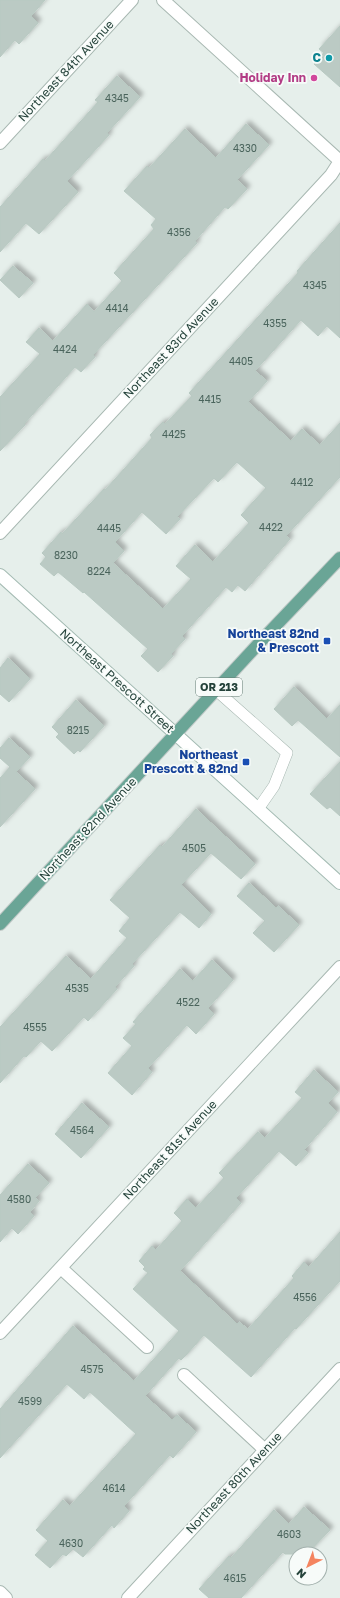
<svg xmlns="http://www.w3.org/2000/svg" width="340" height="1598" font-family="'Golos Text',sans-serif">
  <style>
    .building { fill: #bbcac4; stroke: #b8c9c2; fill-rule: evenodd; filter: url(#shadow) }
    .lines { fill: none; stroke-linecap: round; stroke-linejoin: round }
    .lane-casing { stroke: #a8b8b2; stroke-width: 12 }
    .street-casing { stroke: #a8b8b2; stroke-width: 14 }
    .secondary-casing { stroke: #a4bbb3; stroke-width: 14 }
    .primary-casing { stroke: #c2cac8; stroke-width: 14 }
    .lane { stroke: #fff; stroke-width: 11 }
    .street { stroke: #fff; stroke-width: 12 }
    .secondary { stroke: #fff; stroke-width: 12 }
    .primary { stroke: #6aa596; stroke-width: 12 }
    .culture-dot { fill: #0f9aa8; stroke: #f7fbf9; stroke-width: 1.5 }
    .hotel-dot { fill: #d1479c; stroke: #f7fbf9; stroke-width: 1.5 }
    .transit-dot { fill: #1a4fb4; stroke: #f7fbf9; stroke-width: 1.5 }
    .labels { text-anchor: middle; stroke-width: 3.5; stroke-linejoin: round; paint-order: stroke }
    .number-label { font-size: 10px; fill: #4a645c }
    .shield { fill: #f7fbf9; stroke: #637a73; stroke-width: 1 }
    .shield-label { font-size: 11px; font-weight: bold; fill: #24423a }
    .culture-label { font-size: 12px; font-weight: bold; fill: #0d838f; stroke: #f7fbf9; text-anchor: end }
    .street-label { font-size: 12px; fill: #24423a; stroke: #f7fbf9 }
    .hotel-label { font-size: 12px; font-weight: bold; fill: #b23c85; stroke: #f7fbf9; text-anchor: end }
    .transit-label { font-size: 12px; font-weight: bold; fill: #164399; stroke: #f7fbf9; text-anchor: end }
  </style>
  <defs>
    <filter id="shadow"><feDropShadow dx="3.5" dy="-3.5" stdDeviation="2" flood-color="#0004"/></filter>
  </defs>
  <rect width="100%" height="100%" fill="#e6efeb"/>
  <path class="building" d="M 0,0 L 45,0 L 31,16 L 38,23 L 19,44 L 15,40 L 0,57 Z
    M 340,26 L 340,87 L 314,64 L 324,53 L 319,49 Z
    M 117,76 L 140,97 L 107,133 L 109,135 L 67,181 L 78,192 L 39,234 L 26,223 L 0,252 L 0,207 L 43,159 L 45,161 L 98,102 L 95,100 Z
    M 246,124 L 269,145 L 237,180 L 247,189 L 228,209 L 225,207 L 195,241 L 197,243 L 93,355 L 95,357 L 81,372 L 75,367 L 24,424 L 25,425 L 0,451 L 0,397 L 40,354 L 26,342 L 39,328 L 53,341 L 87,304 L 94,312 L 122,281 L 114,273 L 154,229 L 151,225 L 156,219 L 124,191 L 147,166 L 149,168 L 185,129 L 216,158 Z
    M 340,223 L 340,338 L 327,326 L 318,336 L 301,320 L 255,371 L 267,381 L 248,402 L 291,441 L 302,429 L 320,445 L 340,423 L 340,477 L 286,536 L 290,539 L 245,591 L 238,585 L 232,592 L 226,587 L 182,636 L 185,639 L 171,654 L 173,656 L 158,672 L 141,656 L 148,649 L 84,592 L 83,593 L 58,572 L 54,576 L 40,564 L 46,557 L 42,553 L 61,532 L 62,534 L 104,489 L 105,490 L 152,438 L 150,435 L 163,422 L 165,424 L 192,396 L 189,393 L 298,273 L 297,271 ZM 237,462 L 266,488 L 241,515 L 249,523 L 213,562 L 195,545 L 176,566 L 191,579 L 163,609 L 113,563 L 124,551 L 115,542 L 142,512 L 166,534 L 180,519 L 177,517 L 214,478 L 218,482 Z
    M 13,266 L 33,283 L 19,298 L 0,280 Z
    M 8,658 L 30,679 L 9,702 L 0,694 L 0,668 Z
    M 294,687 L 327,719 L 340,705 L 340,757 L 298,720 L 292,726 L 274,709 Z
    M 76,700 L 104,726 L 80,752 L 78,750 L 74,754 L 56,737 L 59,734 L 52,727 Z
    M 9,738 L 30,757 L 16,772 L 35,789 L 0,827 L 0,778 L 10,767 L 0,758 L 0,748 Z
    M 340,762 L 340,816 L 330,807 L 327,809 L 310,794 Z
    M 196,809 L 255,864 L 241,879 L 211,853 L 181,885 L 211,914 L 199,928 L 180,912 L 132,964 L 134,966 L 115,987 L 117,989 L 88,1021 L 84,1017 L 52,1051 L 41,1041 L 26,1057 L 24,1056 L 0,1083 L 0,1027 L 66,956 L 91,979 L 127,938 L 119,931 L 130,918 L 110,900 L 160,845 L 162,847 Z
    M 249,883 L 276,908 L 278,906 L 299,925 L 274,952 L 253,933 L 265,921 L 237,896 Z
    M 212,960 L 233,980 L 208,1008 L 214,1014 L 196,1034 L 187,1025 L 148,1068 L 152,1072 L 132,1095 L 108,1073 L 132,1046 L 123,1038 L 136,1024 L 133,1022 L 180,969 L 193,981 Z
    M 314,1070 L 338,1092 L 328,1103 L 337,1112 L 304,1150 L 308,1153 L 296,1166 L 279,1151 L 236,1198 L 241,1203 L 180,1271 L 237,1324 L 239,1322 L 248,1329 L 294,1278 L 292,1276 L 304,1262 L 309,1267 L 340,1232 L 340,1281 L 296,1329 L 295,1328 L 251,1377 L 204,1335 L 187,1354 L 181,1360 L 179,1358 L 145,1396 L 172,1420 L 177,1415 L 196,1432 L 173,1458 L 170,1455 L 124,1506 L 129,1511 L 114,1528 L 112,1525 L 83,1557 L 73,1549 L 66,1556 L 63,1554 L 50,1568 L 35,1555 L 48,1541 L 36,1530 L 63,1500 L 70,1506 L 136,1434 L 90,1392 L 84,1399 L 67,1384 L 0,1458 L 0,1409 L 73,1326 L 134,1381 L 179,1331 L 133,1289 L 148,1273 L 143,1269 L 145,1267 L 139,1261 L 152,1246 L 156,1250 L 182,1221 L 174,1213 L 187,1199 L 196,1208 L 224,1178 L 219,1173 L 258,1132 L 265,1138 L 302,1098 L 295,1092 Z
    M 82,1103 L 109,1127 L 81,1158 L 55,1134 Z
    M 28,1164 L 49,1183 L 35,1198 L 39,1201 L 30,1212 L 34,1216 L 18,1234 L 12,1228 L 0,1242 L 0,1195 Z
    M 304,1507 L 330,1530 L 307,1554 L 285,1554 L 283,1552 L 241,1598 L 209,1598 L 199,1589 L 229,1556 L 231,1558 L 274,1510 L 289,1524 Z"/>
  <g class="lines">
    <g class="lane-casing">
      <path id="lane" d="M 216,690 L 287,753 L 274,786 L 258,809"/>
    </g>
    <g class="street-casing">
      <path id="street" d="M 0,143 L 132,0
        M 0,533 L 331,175 L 340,161 L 163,0
        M 61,1268 L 147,1347
        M 0,1333 L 340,967
        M 184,1375 L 265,1450
        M 0,1592 L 6,1598
        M 128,1598 L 340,1369"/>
    </g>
    <g class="secondary-casing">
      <path id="secondary" d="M 0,575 L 340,883"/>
    </g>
    <g class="primary-casing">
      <path id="primary" d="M 0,924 L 262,640 L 340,558"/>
    </g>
    <use href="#lane" class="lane"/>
    <use href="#street" class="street"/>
    <use href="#secondary" class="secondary"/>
    <use href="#primary" class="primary"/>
  </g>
  <circle class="culture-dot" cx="329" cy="58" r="4"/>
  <circle class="hotel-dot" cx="314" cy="78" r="4"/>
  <g class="transit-dot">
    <rect x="323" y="637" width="8" height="8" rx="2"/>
    <rect x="242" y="758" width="8" height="8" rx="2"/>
  </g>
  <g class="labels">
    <g class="number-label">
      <text x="117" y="102">4345</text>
      <text x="245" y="152">4330</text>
      <text x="179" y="236">4356</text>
      <text x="315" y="289">4345</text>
      <text x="117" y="312">4414</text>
      <text x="275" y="327">4355</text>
      <text x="65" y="353">4424</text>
      <text x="241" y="365">4405</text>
      <text x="210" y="403">4415</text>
      <text x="174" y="438">4425</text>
      <text x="302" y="486">4412</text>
      <text x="271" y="531">4422</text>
      <text x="109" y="532">4445</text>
      <text x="66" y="559">8230</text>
      <text x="99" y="575">8224</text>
      <text x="78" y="734">8215</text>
      <text x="194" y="852">4505</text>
      <text x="77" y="992">4535</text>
      <text x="188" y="1006">4522</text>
      <text x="35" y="1031">4555</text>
      <text x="82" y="1134">4564</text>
      <text x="19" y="1203">4580</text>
      <text x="305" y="1301">4556</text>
      <text x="92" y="1373">4575</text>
      <text x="30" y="1405">4599</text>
      <text x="114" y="1492">4614</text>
      <text x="289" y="1538">4603</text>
      <text x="71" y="1547">4630</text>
      <text x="235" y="1582">4615</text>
    </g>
    <rect class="shield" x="196" y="678" width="46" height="18" rx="3"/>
    <g class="shield-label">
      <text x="219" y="691">OR 213</text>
    </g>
    <g class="culture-label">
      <text x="321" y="62">C</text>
    </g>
    <g class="street-label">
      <text transform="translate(66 71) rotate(-47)" y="4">Northeast 84th Avenue</text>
      <text transform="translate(171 348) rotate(-47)" y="4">Northeast 83rd Avenue</text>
      <text transform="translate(117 681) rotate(42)" y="4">Northeast Prescott Street</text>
      <text transform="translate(88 829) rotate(-47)" y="4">Northeast 82nd Avenue</text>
      <text transform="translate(170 1150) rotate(-47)" y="4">Northeast 81st Avenue</text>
      <text transform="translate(234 1483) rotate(-47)" y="4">Northeast 80th Avenue</text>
    </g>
    <g class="hotel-label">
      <text x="306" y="82">Holiday Inn</text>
    </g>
    <g class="transit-label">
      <text x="319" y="638">Northeast 82nd<tspan x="319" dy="14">&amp; Prescott</tspan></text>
      <text x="238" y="759">Northeast<tspan x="238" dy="14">Prescott &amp; 82nd</tspan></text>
    </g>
  </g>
  <g transform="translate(308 1566) rotate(222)"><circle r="19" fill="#f7fbf9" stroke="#a3b1ad"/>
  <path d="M0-3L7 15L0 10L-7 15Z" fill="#f4845f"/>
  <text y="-6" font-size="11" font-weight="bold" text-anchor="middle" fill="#24423a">N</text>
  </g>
</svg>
